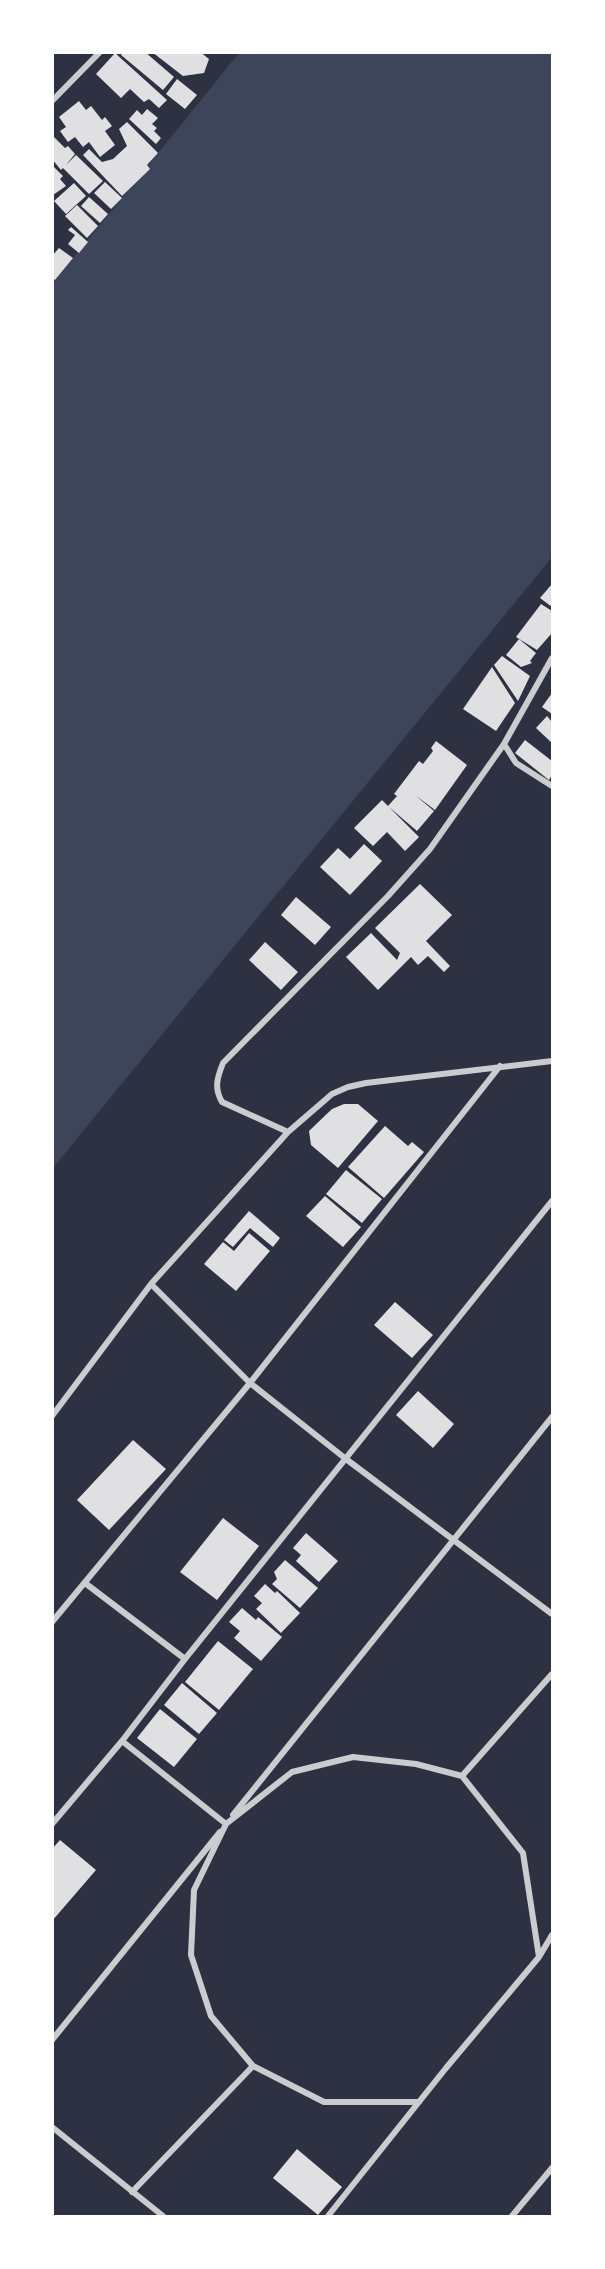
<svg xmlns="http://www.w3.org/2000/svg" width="605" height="2269" font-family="'Roboto Serif',serif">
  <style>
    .green { fill: #3c4559 }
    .building { fill: #e0e0e3 }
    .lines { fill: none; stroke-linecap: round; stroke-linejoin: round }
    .minor { stroke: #caccd0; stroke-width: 6 }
  </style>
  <rect width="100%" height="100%" fill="#2d3142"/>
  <path class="green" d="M 239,53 L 552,53 L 552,557 L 53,1168 L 53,283 Z"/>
  <path class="building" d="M 123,52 L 145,52 L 174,77 L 163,90 L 121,55 Z
    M 152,52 L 200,52 L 209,59 L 204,73 L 183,76 Z
    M 115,53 L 167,100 L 159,108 L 149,99 L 144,102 L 130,89 L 121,98 L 96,74 Z
    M 177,79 L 197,95 L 185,109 L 166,94 Z
    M 79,101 L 86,110 L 91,106 L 102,120 L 105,117 L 112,126 L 105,131 L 115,145 L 100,157 L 89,142 L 83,147 L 75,137 L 68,142 L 60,131 L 66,127 L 59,117 Z
    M 147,109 L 158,118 L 152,124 L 157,128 L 154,131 L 161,138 L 156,144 L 129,119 L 137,110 L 142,115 Z
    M 127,122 L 158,153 L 147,165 L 150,169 L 122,196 L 83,155 L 89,149 L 102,162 L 113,159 L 127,146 L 119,129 Z
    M 52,135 L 65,148 L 68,146 L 75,154 L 66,165 L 76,155 L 103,181 L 89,194 L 63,168 L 61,170 L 52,159 Z
    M 52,165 L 63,176 L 60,179 L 66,186 L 53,195 Z
    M 105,182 L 122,198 L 111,209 L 94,193 Z
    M 74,183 L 86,196 L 66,214 L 54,201 Z
    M 89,197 L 108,214 L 100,223 L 81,206 Z
    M 77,205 L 98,226 L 87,238 L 65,216 Z
    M 71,227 L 88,242 L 79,253 L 68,244 L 75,235 L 68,230 Z
    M 59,248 L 73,258 L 55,280 L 52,278 L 52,256 Z
    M 552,584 L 552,607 L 540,598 Z
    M 541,604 L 552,611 L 552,633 L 537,650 L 516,637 Z
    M 519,639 L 536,653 L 530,661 L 532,663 L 521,667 L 506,655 Z
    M 502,656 L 530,676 L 518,701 L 494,665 Z
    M 492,667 L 515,703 L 496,731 L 463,709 Z
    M 552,693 L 552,714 L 542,707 Z
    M 547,716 L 552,722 L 552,743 L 536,728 Z
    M 525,740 L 552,761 L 552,775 L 549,780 L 515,753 Z
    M 436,741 L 467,765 L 435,810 L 415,795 L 434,811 L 417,831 L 389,807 L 419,837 L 405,851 L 387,832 L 373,846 L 354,828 L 382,800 L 388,806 L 397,796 L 394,794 L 419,761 L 423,764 L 433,751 L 431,748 Z
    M 364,844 L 382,861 L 350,895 L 320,867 L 338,848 L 350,859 Z
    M 420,884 L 452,915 L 426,941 L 450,966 L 444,972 L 428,956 L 418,965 L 411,957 L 378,990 L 346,957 L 371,933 L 397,960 L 400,953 L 375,928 Z
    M 296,897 L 331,927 L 315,945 L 281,915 Z
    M 265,942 L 298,972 L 281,990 L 249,960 Z
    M 344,1104 L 358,1104 L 378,1121 L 338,1168 L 311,1145 L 309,1131 L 332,1109 Z
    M 385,1126 L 408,1146 L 412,1142 L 424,1152 L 384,1198 L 348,1167 Z
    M 346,1170 L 382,1199 L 362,1223 L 326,1194 Z
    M 325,1196 L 361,1227 L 343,1247 L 306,1216 Z
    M 249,1211 L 280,1238 L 273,1247 L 250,1228 L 233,1247 L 224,1240 Z
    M 249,1233 L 270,1251 L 236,1291 L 204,1264 L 223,1242 L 234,1251 Z
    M 395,1302 L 433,1335 L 412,1358 L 374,1325 Z
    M 418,1391 L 454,1424 L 433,1448 L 396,1415 Z
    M 133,1440 L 166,1469 L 109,1530 L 77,1500 Z
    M 223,1518 L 259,1546 L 217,1600 L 180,1572 Z
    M 306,1533 L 338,1561 L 319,1582 L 296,1561 L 301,1555 L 293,1548 Z
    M 285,1560 L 318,1588 L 300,1608 L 272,1584 L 277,1579 L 274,1572 Z
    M 265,1584 L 275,1593 L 277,1591 L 300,1613 L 281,1633 L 256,1609 L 262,1603 L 254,1596 Z
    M 242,1608 L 256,1620 L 258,1617 L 282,1637 L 261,1661 L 234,1638 L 240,1631 L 229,1622 Z
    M 218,1641 L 253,1669 L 219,1710 L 185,1682 Z
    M 182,1683 L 217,1713 L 199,1734 L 164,1705 Z
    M 160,1709 L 197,1739 L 174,1767 L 137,1738 Z
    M 60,1840 L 96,1870 L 52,1921 L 52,1849 Z
    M 297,2149 L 342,2187 L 318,2215 L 273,2178 Z"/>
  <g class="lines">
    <path class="minor" d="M 52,101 L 100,52
      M 504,744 L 516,763 L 552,786
      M 288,1132 L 222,1102 C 214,1088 217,1078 223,1063 L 388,896 L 430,849 L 504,744 L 552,658
      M 151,1284 L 250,1383 L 346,1459 L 552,1614
      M 52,1416 L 151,1284 L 288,1132 L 332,1094 L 348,1087 L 366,1083 L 552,1061
      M 85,1583 L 185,1659
      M 52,1622 L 250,1383 L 500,1066
      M 122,1741 L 226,1824
      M 462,1776 L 552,1674
      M 233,1815 L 552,1417
      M 52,1824 L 122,1741 L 185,1659 L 552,1201
      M 52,2040 L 220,1832
      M 419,2102 L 324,2102 L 253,2066 L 211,2016 L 191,1955 L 194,1890 L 226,1824 L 292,1772 L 353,1757 L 416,1764 L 462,1776 L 523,1853 L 539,1957
      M 52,2127 L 163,2216
      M 132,2192 L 253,2066
      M 328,2216 L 446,2068 L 539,1957 L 552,1935
      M 512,2216 L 552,2168"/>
  </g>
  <rect width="605" height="2269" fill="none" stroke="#ffffff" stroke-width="108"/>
</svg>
